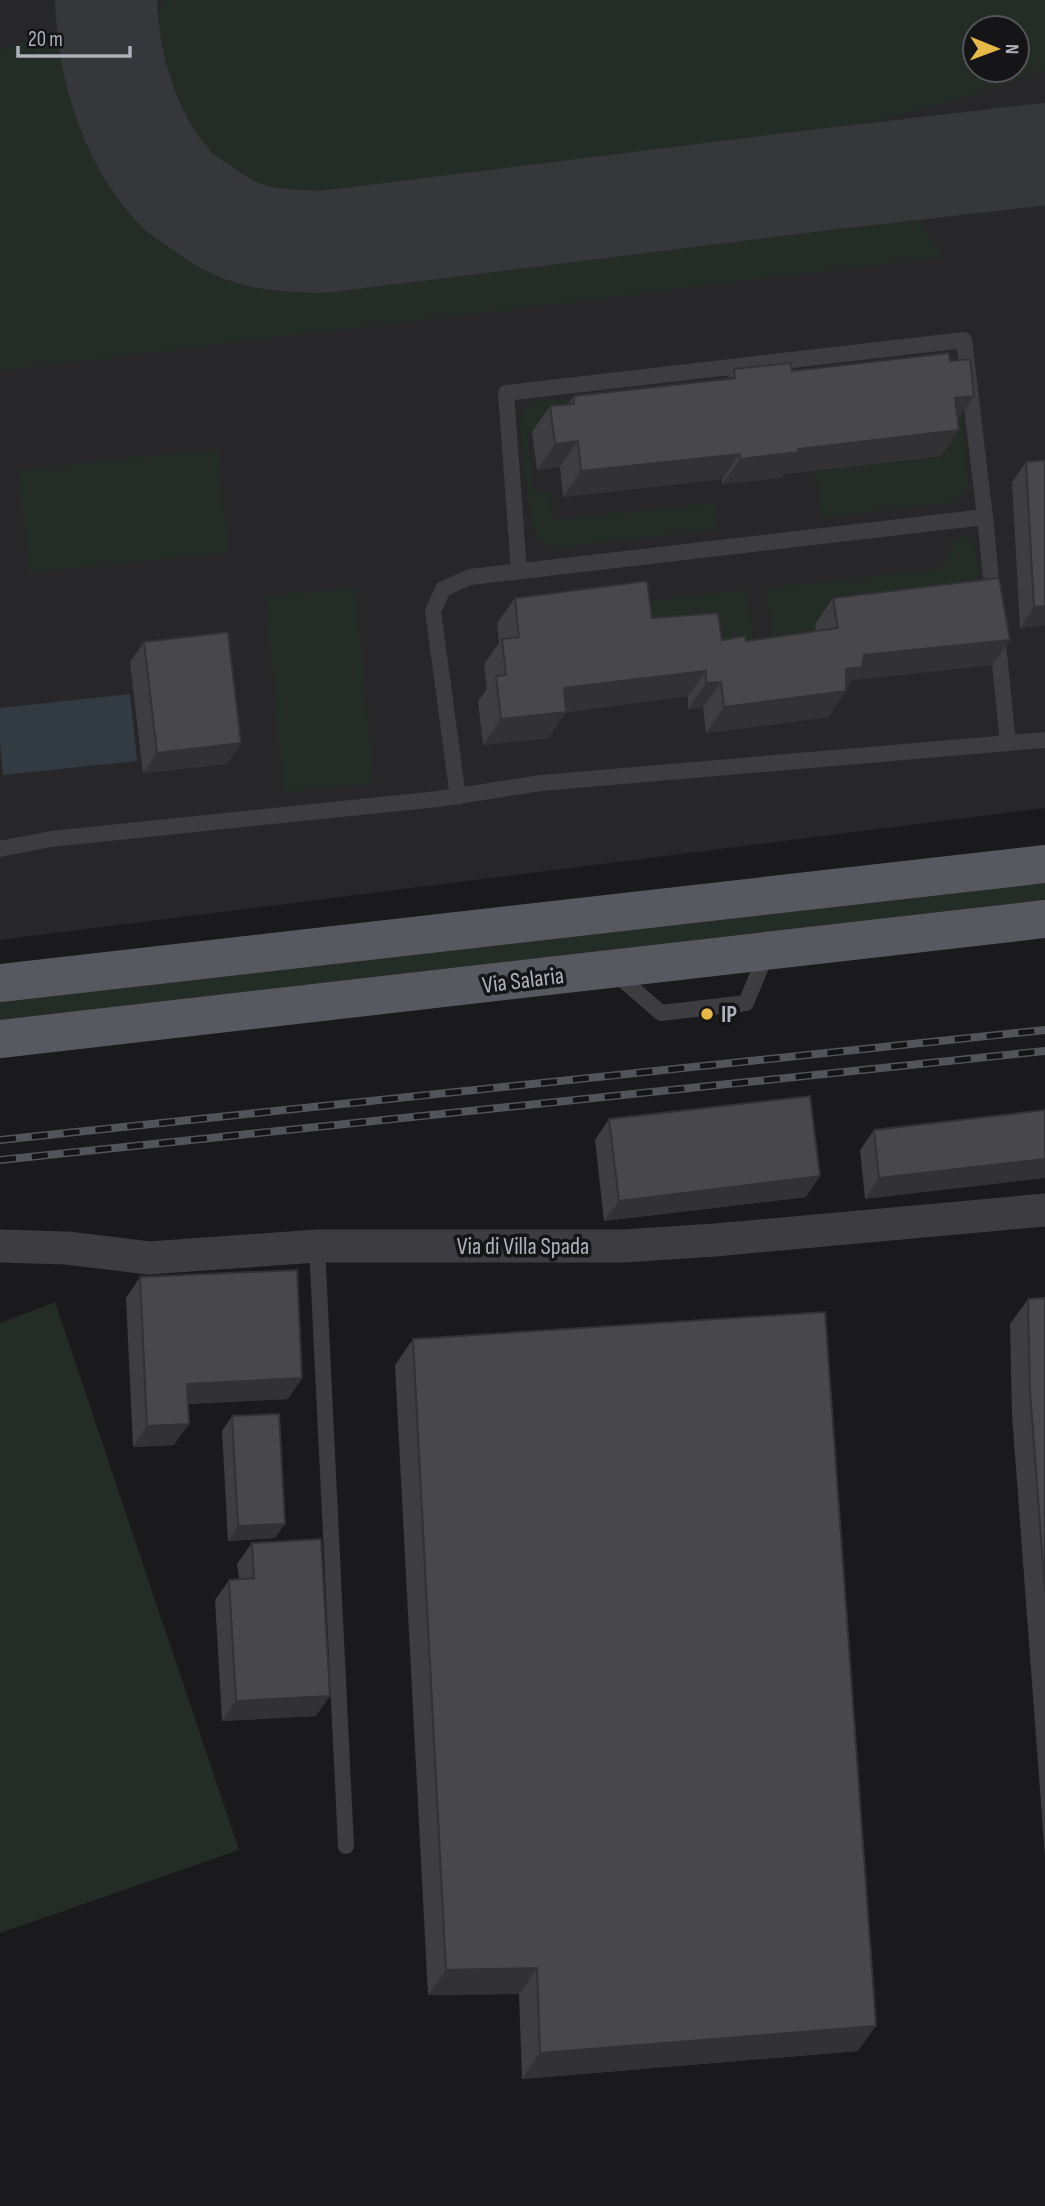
<svg xmlns="http://www.w3.org/2000/svg" width="1045" height="2206" font-family="'Sofia Sans Condensed',sans-serif">
  <style>
    .built { fill: #272629; fill-rule: evenodd }
    .green { fill: #242c26; fill-rule: evenodd }
    .water { fill: #333b42 }
    .lines { fill: none; stroke-linecap: round; stroke-linejoin: round }
    .taxiway { stroke: #36373b; stroke-width: 102 }
    .lane { stroke: #3c3c41; stroke-width: 16 }
    .street { stroke: #3c3c41; stroke-width: 33 }
    .primary { stroke: #585960; stroke-width: 38 }
    .rail-casing { stroke: #53545a; stroke-width: 8 }
    .rail { stroke: #151518; stroke-width: 5; stroke-dasharray: 16; stroke-linecap: butt }
    .wall { fill: #3e3d41 }
    .shaded-wall { fill: #323235 }
    .building { fill: #48474c; stroke: #323235; stroke-width: 2 }
    .poi-dot { fill: #e6b848; stroke: #151518; stroke-width: 2.5 }
    .labels { text-anchor: middle; stroke-width: 7; stroke-linejoin: round; paint-order: stroke }
    .street-label { font-size: 24px; fill: #aeb1bb; stroke: #151518 }
    .poi-label { font-size: 24px; font-weight: bold; fill: #aeb1bb; stroke: #151518; text-anchor: start }
  </style>
  <rect width="100%" height="100%" fill="#1a1a1c"/>
  <path class="built" d="M 0,0 L 1045,0 L 1045,808 L 0,940 ZM 975,28 L 1017,28 L 1017,70 L 975,70 Z"/>
  <path class="green" d="M 167,0 L 1045,0 L 1045,70 L 973,95 L 781,147 L 346,205 L 289,206 L 240,189 L 210,167 L 162,84 L 156,33 L 160,8 ZM 975,28 L 1017,28 L 1017,70 L 975,70 Z
    M 34,38 L 65,47 L 86,88 L 116,161 L 147,209 L 190,245 L 226,262 L 291,279 L 379,270 L 884,205 L 917,219 L 944,257 L 0,371 L 0,50 Z
    M 957,374 L 969,486 L 955,502 L 820,518 L 815,470 Z
    M 700,383 L 532,432 L 527,431 L 532,493 L 549,492 L 553,520 L 715,503 L 718,529 L 550,549 L 537,536 L 531,525 L 520,425 C 520,412 525,406 537,401 Z
    M 218,449 L 228,553 L 29,573 L 18,470 Z
    M 961,537 L 969,538 L 975,544 L 981,603 L 815,624 L 820,654 L 773,660 L 766,588 L 942,568 L 955,539 Z
    M 356,588 L 373,784 L 283,792 L 266,596 Z
    M 748,588 L 755,662 L 634,643 L 637,603 Z
    M 1045,882 L 1045,903 L 0,1023 L 0,1001 Z
    M 55,1302 L 239,1850 L 0,1933 L 0,1323 Z"/>
  <path class="water" d="M 130,694 L 137,761 L 3,775 L 0,743 L 0,708 Z"/>
  <g class="lines">
    <path class="taxiway" d="M 106,0 C 108,66 129,138 175,188 C 183,197 196,203 205,210 C 216,218 230,227 242,231 C 268,241 295,241 322,242 L 811,181 L 1045,154"/>
    <path class="lane" d="M 519,571 L 506,393 L 964,340 L 985,517
      M 997,634 L 1008,743
      M 458,797 L 433,611 L 443,589 L 470,577 L 985,517 L 993,598
      M 0,849 L 51,839 L 438,799 L 541,783 L 1045,740
      M 615,973 L 661,1013 L 746,1003 L 767,952
      M 317,1246 L 346,1846"/>
    <path class="street" d="M 0,1246 L 67,1248 L 149,1258 L 317,1246 L 624,1246 L 715,1240 L 1045,1210"/>
    <path class="primary" d="M 0,983 L 1045,864
      M 0,1039 L 1045,919"/>
    <g class="rail-casing">
      <path id="rail" d="M 0,1140 L 1045,1030
        M 0,1160 L 1045,1051"/>
    </g>
    <use href="#rail" class="rail"/>
  </g>
  <path class="wall" d="M 950,361 L 958,420 L 941,456 L 784,474 L 781,478 L 722,484 L 722,479 L 563,497 L 560,467 L 537,470 L 532,432 L 550,406 L 568,404 L 574,396 L 727,379 L 734,369 L 792,371 Z
    M 1026,462 L 1045,625 L 1020,628 L 1012,482 Z
    M 515,598 L 652,618 L 722,640 L 746,641 L 816,631 L 815,624 L 833,598 L 1010,640 L 992,665 L 852,680 L 846,689 L 846,691 L 828,717 L 706,733 L 703,708 L 688,709 L 688,696 L 566,712 L 548,738 L 483,745 L 478,701 L 487,689 L 484,664 L 499,643 L 497,623 Z
    M 144,642 L 241,743 L 227,764 L 143,773 L 130,662 Z
    M 1045,1110 L 865,1199 L 860,1150 L 874,1130 Z
    M 609,1119 L 806,1197 L 604,1221 L 595,1140 Z
    M 140,1277 L 302,1378 L 288,1399 L 188,1404 L 174,1445 L 133,1447 L 126,1298 Z
    M 1045,1298 L 1045,1857 L 1012,1415 L 1010,1324 L 1028,1299 Z
    M 413,1339 L 858,2051 L 522,2079 L 519,1994 L 428,1995 L 395,1365 Z
    M 232,1416 L 275,1538 L 228,1541 L 222,1431 Z
    M 252,1543 L 316,1716 L 222,1721 L 215,1600 L 229,1580 L 239,1579 L 237,1564 Z"/>
  <path class="shaded-wall" d="M 974,396 L 956,422 L 955,398 Z
    M 959,430 L 941,456 L 784,474 L 781,478 L 722,484 L 740,459 L 798,449 Z
    M 578,441 L 560,467 L 537,470 L 555,444 Z
    M 740,454 L 722,479 L 563,497 L 581,471 Z
    M 1045,606 L 1045,625 L 1020,628 L 1034,607 Z
    M 1010,640 L 992,665 L 852,680 L 844,691 L 846,691 L 828,717 L 706,733 L 724,707 L 846,669 L 864,655 Z
    M 706,671 L 688,696 L 546,714 L 564,688 Z
    M 721,682 L 703,708 L 688,709 L 706,683 Z
    M 566,712 L 548,738 L 483,745 L 501,719 Z
    M 241,743 L 227,764 L 143,773 L 157,753 Z
    M 1045,1159 L 1045,1178 L 865,1199 L 879,1178 Z
    M 820,1176 L 806,1197 L 604,1221 L 619,1201 Z
    M 302,1378 L 288,1399 L 172,1404 L 187,1384 Z
    M 189,1424 L 174,1445 L 133,1447 L 147,1426 Z
    M 285,1524 L 275,1538 L 228,1541 L 238,1526 Z
    M 330,1696 L 316,1716 L 222,1721 L 236,1701 Z
    M 537,1968 L 519,1994 L 428,1995 L 446,1970 Z
    M 876,2026 L 858,2051 L 522,2079 L 540,2053 Z"/>
  <path class="building" d="M 949,353 L 950,361 L 970,359 L 974,396 L 955,398 L 959,430 L 798,449 L 799,452 L 740,459 L 740,454 L 581,471 L 578,441 L 555,444 L 550,406 L 574,404 L 574,396 L 735,378 L 734,369 L 791,363 L 792,371 Z
    M 1045,460 L 1045,606 L 1034,607 L 1026,462 Z
    M 999,578 L 1010,640 L 864,655 L 862,667 L 846,669 L 846,691 L 724,707 L 721,682 L 706,683 L 706,671 L 564,688 L 566,712 L 501,719 L 496,676 L 506,675 L 502,639 L 519,637 L 515,598 L 647,581 L 652,618 L 718,613 L 722,640 L 745,636 L 746,641 L 838,628 L 833,598 Z
    M 228,632 L 241,743 L 157,753 L 144,642 Z
    M 810,1096 L 820,1176 L 619,1201 L 609,1119 Z
    M 1045,1110 L 1045,1159 L 879,1178 L 874,1130 Z
    M 297,1270 L 302,1378 L 187,1384 L 189,1424 L 147,1426 L 140,1277 Z
    M 1045,1298 L 1045,1592 L 1030,1390 L 1028,1299 Z
    M 825,1312 L 876,2026 L 540,2053 L 537,1968 L 446,1970 L 413,1339 Z
    M 279,1414 L 285,1524 L 238,1526 L 232,1416 Z
    M 321,1539 L 330,1696 L 236,1701 L 229,1580 L 254,1578 L 252,1543 Z"/>
  <circle class="poi-dot" cx="707" cy="1014" r="7"/>
  <g class="labels">
    <g class="street-label">
      <text transform="translate(523 980) rotate(-7)" y="8">Via Salaria</text>
      <text x="523" y="1254">Via di Villa Spada</text>
    </g>
    <g class="poi-label">
      <text x="721" y="1022">IP</text>
    </g>
  </g>
  <g transform="translate(996 49) rotate(91)"><circle r="33" fill="#151518" stroke="#525359" stroke-width="2"/>
  <path d="M0-5L12 26L0 18L-12 26Z" fill="#e6b848"/>
  <text y="-10" font-size="19" font-weight="bold" text-anchor="middle" fill="#aeb1bb">N</text>
  </g>
  <path d="M18 46v10h112v-10" fill="none" stroke="#aeb1bb" stroke-width="3.5"/>
  <text x="28" y="46" font-size="21" fill="#aeb1bb" stroke="#151518" stroke-width="5" paint-order="stroke">20 m</text>
</svg>
